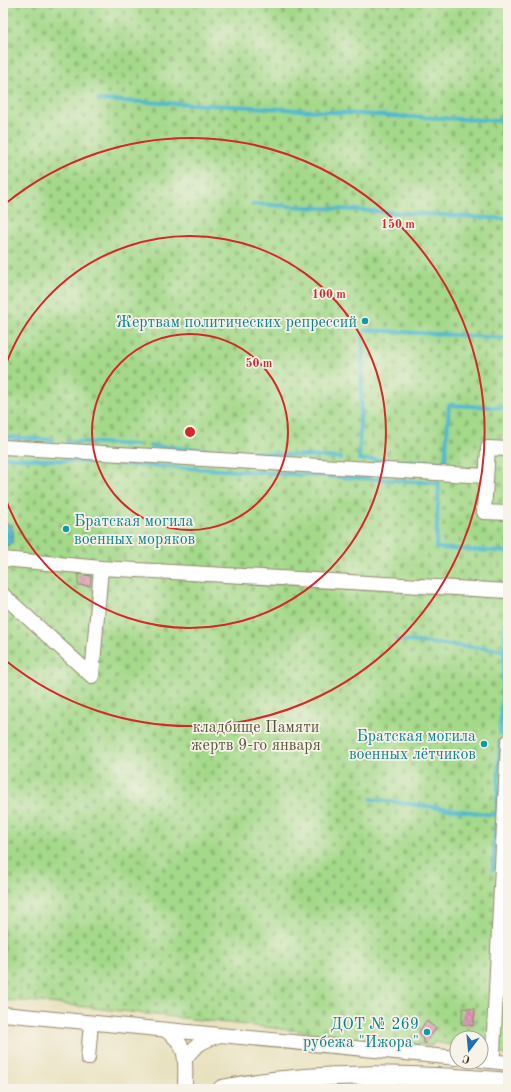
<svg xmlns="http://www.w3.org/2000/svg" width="511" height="1092" font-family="'Old Standard TT',serif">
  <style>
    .cemetery { fill: url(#cemetery-stones); stroke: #708254 }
    .water { fill: url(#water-waves); stroke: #467276 }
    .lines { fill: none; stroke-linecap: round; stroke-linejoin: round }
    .stream { stroke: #51bace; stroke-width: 4 }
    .building { fill: url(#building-cross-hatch) }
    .minor-casing { stroke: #92866e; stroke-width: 16 }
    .major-casing { stroke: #92866e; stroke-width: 20 }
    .minor { stroke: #fff; stroke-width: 14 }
    .major { stroke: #fff; stroke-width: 18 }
    .ring { fill: none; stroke: #d62828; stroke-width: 2 }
    .culture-dot { fill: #0f9aa8; stroke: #f7f3e8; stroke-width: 1.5 }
    .labels { text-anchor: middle; stroke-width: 3.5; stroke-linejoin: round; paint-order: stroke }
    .culture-label { font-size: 16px; fill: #0d838f; stroke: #f7f3e8; text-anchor: end }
    .park-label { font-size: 16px; fill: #555639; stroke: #f7f3e8 }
    .centre { fill: #d62828; stroke: #f7f3e8; stroke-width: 2 }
    .ring-label { font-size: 12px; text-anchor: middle; font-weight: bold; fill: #d62828; stroke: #f7f3e8; stroke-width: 3.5; stroke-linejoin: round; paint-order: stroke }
  </style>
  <defs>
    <pattern id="cemetery-stones" width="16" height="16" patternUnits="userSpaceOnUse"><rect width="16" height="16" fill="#a4d98a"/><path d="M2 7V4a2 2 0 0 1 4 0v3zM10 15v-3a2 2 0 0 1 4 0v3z" fill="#8eba77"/></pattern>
    <pattern id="water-waves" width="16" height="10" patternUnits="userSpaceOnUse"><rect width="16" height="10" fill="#51bace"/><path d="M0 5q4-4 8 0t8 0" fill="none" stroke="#4497a7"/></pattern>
    <pattern id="building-cross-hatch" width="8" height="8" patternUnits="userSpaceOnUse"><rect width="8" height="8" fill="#dd93b3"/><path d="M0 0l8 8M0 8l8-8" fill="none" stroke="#b47891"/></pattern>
  </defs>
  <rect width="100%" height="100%" fill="#f7f3e8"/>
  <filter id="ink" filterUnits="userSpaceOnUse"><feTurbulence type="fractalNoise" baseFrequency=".025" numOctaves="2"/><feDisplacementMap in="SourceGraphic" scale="8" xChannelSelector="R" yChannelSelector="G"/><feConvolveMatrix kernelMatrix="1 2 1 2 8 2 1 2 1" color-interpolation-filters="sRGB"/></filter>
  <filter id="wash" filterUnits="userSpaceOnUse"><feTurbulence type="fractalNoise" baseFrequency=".012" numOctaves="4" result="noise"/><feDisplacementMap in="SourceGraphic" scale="16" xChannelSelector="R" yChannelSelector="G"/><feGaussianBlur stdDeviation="0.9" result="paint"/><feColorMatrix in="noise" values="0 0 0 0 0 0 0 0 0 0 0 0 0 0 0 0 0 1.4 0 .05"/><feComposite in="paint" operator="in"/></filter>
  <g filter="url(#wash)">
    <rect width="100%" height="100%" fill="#e8e1be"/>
    <path class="cemetery" d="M 3,3 L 508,3 L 508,1055 L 481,1051 L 481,1038 L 457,1038 L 457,1046 L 434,1042 L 432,1046 L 41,1002 L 3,1000 L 3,469 L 6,433 L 3,423 Z"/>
    <path class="water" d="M 3,522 C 14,524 14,531 13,541 L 5,548 L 3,548 Z"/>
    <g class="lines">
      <path class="stream" d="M 99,100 L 252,107 L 391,116 L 508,121
        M 253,204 L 508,219
        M 366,330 L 508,338
        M 363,338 L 359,459 L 445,463 L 449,405 L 508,408
        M 3,435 L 4,437 L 53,440
        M 67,441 L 136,445
        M 150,446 L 225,451
        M 241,452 L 341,458
        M 3,457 L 439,483 L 436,548 L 508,552
        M 397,640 L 504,650
        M 500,734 L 507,601
        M 371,799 L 494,815 L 497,813 L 500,743
        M 493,870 L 496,825"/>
    </g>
    <g id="blocks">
      <path class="building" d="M 78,574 L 91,576 L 90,586 L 78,585 Z
        M 463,1008 L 475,1009 L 473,1026 L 461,1024 Z
        M 426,1021 L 436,1028 L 425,1044 L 419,1032 Z"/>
    </g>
  </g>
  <g filter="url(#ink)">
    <use href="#blocks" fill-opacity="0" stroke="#92866e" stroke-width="1"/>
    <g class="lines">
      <g class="minor-casing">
        <path id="minor" d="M 3,447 L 486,476
          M 508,449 L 488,448 L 484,512 L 508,513
          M 3,559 L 101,568 L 508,591
          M 3,595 L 92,676
          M 92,676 L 101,568
          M 3,1014 L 457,1058
          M 165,1030 C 190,1045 185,1063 185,1089
          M 493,1053 L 508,742
          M 88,1058 L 91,1023
          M 185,1059 C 194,1046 202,1041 217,1036
          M 481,1060 L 508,1063"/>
      </g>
      <g class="major-casing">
        <path id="major" d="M 222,1089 C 317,1070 412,1074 508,1082"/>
      </g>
      <use href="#minor" class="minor"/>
      <use href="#major" class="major"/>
    </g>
  </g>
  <g class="ring">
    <circle cx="190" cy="432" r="98"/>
    <path d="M3 373A196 196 0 1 1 3 491"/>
    <path d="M5 204A294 294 0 1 1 5 660"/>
  </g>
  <g class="culture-dot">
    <circle cx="365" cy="321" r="4"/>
    <circle cx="66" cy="529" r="4"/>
    <circle cx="484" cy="744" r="4"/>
    <circle cx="427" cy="1032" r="4"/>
  </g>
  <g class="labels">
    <g class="culture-label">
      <text x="357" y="327">Жертвам политических репрессий</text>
      <text x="74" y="526" text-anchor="start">Братская могила<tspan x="74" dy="18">военных моряков</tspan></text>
      <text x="476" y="741">Братская могила<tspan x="476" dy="18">военных лётчиков</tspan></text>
      <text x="419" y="1029">ДОТ № 269<tspan x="419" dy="18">рубежа "Ижора"</tspan></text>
    </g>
    <g class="park-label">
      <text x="256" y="732">кладбище Памяти<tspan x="256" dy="18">жертв 9-го января</tspan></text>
    </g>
  </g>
  <circle cx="190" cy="432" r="6" class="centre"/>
  <g class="ring-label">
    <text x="398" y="228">150 m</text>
    <text x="329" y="298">100 m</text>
    <text x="259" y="367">50 m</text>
  </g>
  <rect width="511" height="1092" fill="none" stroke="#f7f3e8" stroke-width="16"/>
  <g transform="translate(469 1050) rotate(196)"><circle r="19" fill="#f7f3e8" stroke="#aca397"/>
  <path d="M0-3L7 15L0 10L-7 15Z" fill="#1f6fb2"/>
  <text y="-6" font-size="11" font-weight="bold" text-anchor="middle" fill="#3b2a1e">С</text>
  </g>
</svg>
